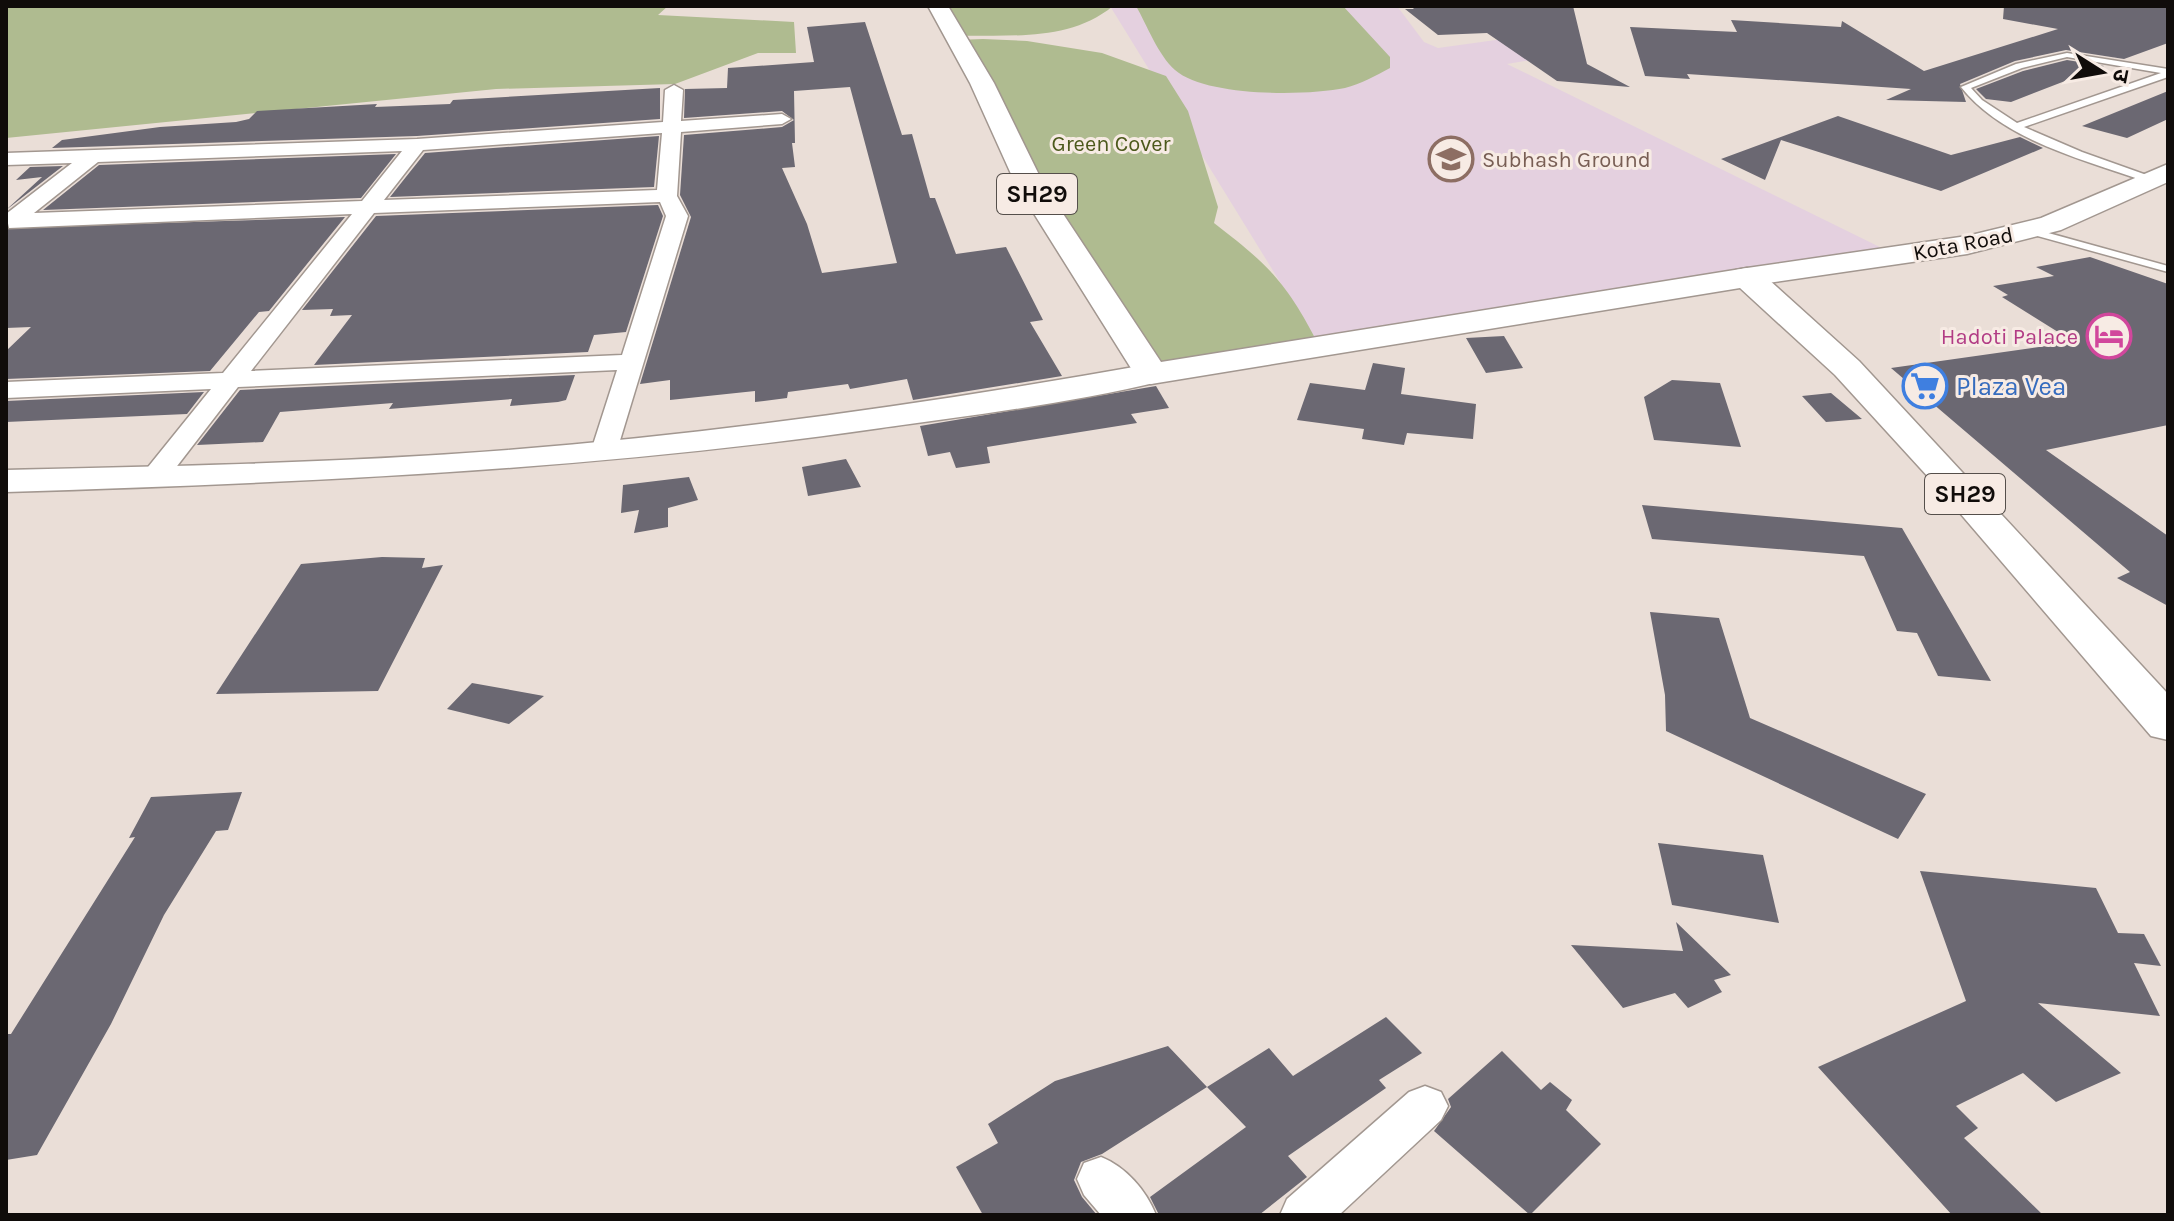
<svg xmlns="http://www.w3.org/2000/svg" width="2174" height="1221" font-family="Karla,'Noto Sans Devanagari',sans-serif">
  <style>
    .education { fill: #e4d0df }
    .green { fill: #afbb90 }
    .building { fill: #6b6872; fill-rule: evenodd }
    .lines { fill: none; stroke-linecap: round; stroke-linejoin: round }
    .service-casing { stroke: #a29790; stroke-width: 3 }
    .minor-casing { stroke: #a29790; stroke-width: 3 }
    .tertiary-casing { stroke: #a29790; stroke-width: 3 }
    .secondary-casing { stroke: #a29790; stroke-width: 3 }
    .primary-casing { stroke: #a29790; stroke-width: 3 }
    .service { fill: #fff; fill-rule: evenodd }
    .minor { fill: #fff; fill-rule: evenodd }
    .tertiary { fill: #fff; fill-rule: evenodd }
    .secondary { fill: #fff; fill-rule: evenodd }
    .primary { fill: #fff; fill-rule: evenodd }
    .labels { text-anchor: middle; stroke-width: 6; stroke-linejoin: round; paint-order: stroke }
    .far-park-label { font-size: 22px; fill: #4c591c; stroke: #f7ebe4 }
    .far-education-label { font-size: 22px; fill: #785e54; stroke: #f7ebe4; text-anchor: start }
    .far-street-label { font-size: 22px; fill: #100c0a; stroke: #f7ebe4 }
    .far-hotel-label { font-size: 22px; fill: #b23c85; stroke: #f7ebe4; text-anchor: end }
    .shield { fill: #f7ebe4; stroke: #554f4b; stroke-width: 2 }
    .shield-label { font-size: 24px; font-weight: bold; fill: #100c0a }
    .shop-label { font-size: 26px; fill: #366cbe; stroke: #f7ebe4; text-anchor: start }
  </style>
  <rect width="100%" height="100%" fill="#eaded7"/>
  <path class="education" d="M 1110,6 L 1397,6 L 1424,42 L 1438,48 L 1503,39 L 1537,59 L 1507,64 L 1894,254 L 1320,347 Z"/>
  <path class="green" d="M 6,6 L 668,6 L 658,15 L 794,22 L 796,53 L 758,53 L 675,84 L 496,89 L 6,138 Z
    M 938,6 L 1113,6 C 1068,43 1008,34 954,36 Z
    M 1136,6 L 1343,6 L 1390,57 L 1390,68 C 1375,76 1361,84 1345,88 C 1306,96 1206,97 1175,70 C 1158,55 1147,25 1136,6 Z
    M 983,39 L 1027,41 L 1102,53 L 1166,76 L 1188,111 L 1218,207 L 1214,223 C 1271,267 1286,282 1320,347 L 1151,374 L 956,40 Z"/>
  <path class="building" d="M 1411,6 L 1573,6 L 1587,64 L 1630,87 L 1557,81 L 1487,33 L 1438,35 L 1405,9 L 1414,9 Z
    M 2004,6 L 2168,6 L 2168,43 L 2124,59 L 2066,50 L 2015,61 L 1960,84 L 1966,102 L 1886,100 L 1911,89 L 1687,74 L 1690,79 L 1645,76 L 1630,27 L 1737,32 L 1731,20 L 1841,27 L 1842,21 L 1924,71 L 2058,29 L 2003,19 Z
    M 865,22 L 902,135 L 912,134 L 930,198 L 935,198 L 956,254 L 1006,247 L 1043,320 L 1030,322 L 1062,376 L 913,400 L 907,379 L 850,389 L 848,384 L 788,392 L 787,398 L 755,402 L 755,391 L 670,400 L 670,380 L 640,384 L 691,217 L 680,195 L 684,135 L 782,127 L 794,120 L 782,111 L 684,118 L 685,89 L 727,88 L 728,68 L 814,62 L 807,27 ZM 850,87 L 897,263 L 822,273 L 807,224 L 782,168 L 795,167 L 792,143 L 795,143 L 794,91 Z
    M 2067,60 L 2104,66 L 2011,102 L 1986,99 L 1976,89 L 2023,71 Z
    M 660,88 L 660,119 L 417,136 L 52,148 L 62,140 L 160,127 L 236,122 L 249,119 L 257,111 L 377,104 L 375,107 L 450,104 L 453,100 Z
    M 2168,91 L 2168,119 L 2127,138 L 2082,126 Z
    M 1838,116 L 1951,155 L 2020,137 L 2043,148 L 1941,191 L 1781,140 L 1765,180 L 1721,159 Z
    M 659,136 L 654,187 L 390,197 L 425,153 Z
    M 396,154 L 361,198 L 43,210 L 99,165 Z
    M 63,166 L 6,210 L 42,177 L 16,180 L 30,167 Z
    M 658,205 L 663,216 L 626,332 L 594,335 L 588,352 L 314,365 L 352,315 L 330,316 L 333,309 L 302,310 L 376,216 Z
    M 345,217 L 269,311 L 259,312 L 210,371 L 6,379 L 6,351 L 31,327 L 6,328 L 6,228 Z
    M 2090,257 L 2168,284 L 2168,425 L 2046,450 L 2168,536 L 2168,606 L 2117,578 L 2130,572 L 1891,368 L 2074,342 L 2002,297 L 2008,295 L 1993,286 L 2054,276 L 2036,267 Z
    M 1504,336 L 1523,368 L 1486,373 L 1466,338 Z
    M 1373,363 L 1405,368 L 1401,394 L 1476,404 L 1473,439 L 1407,433 L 1404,445 L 1362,439 L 1364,429 L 1297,420 L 1310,383 L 1365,390 Z
    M 575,375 L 566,400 L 558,402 L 510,406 L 512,399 L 389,409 L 393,403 L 280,412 L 263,442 L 197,445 L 240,390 Z
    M 1672,380 L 1720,383 L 1741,447 L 1654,440 L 1644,397 Z
    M 1156,386 L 1169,408 L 1131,414 L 1137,423 L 987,447 L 990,463 L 956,468 L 950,452 L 928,456 L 920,426 Z
    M 204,392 L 187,414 L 6,422 L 6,401 Z
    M 1831,393 L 1862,419 L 1826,422 L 1802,396 Z
    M 846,459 L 861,487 L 808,496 L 802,467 Z
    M 689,477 L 698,500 L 668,508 L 668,527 L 634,533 L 639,510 L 621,513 L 623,485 Z
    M 1642,505 L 1902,528 L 1991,681 L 1938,676 L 1917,633 L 1897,631 L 1864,556 L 1652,539 Z
    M 382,557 L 425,558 L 422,568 L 443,565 L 378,691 L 216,694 L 301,564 Z
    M 1650,612 L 1719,618 L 1750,718 L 1926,794 L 1898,839 L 1666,731 L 1665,695 Z
    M 472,683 L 544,696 L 509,724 L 447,709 Z
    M 242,792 L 228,830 L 216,831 L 164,915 L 111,1024 L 37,1155 L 6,1160 L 6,1034 L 11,1034 L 135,837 L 129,838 L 151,797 Z
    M 1658,843 L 1763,855 L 1779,923 L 1672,905 Z
    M 1920,871 L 2096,888 L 2118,933 L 2144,934 L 2161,966 L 2134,963 L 2160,1016 L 2038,1003 L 2121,1073 L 2056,1102 L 2023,1073 L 1956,1106 L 1978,1128 L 1964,1138 L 2043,1215 L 1952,1215 L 1818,1067 L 1966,1001 Z
    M 1676,922 L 1731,975 L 1714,980 L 1722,992 L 1688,1008 L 1675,993 L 1623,1008 L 1571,945 L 1683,951 Z
    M 1386,1017 L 1422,1053 L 1379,1080 L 1386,1088 L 1288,1156 L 1307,1177 L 1259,1215 L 1159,1215 L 1150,1197 L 1246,1127 L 1207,1087 L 1269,1048 L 1293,1076 Z
    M 1168,1046 L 1207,1087 L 1102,1154 L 1081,1162 L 1074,1180 L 1082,1197 L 1097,1215 L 983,1215 L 956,1167 L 998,1143 L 988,1124 L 1055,1081 Z
    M 1502,1051 L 1541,1090 L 1550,1082 L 1572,1100 L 1566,1110 L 1601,1144 L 1530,1215 L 1434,1131 L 1451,1107 L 1448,1099 Z"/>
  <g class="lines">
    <g class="service-casing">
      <path id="service" d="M 2067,53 L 2168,69 L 2168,77 L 2024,127 L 2082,152 L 2155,178 L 2155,182 L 2147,182 C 2085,160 2004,141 1961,87 L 2016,64 ZM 2067,57 L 2161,73 L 2017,123 L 1982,100 L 1971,88 L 2022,68 Z
        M 2027,227 L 2168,266 L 2168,272 L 2023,232 L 2023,228 Z"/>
    </g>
    <g class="minor-casing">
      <path id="minor" d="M 674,85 L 683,90 L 681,121 L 782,114 L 791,119 L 782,124 L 681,132 L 677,196 L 688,216 L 615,457 L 595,457 L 591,451 L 617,370 L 238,387 L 164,483 L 144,483 L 140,477 L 211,389 L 6,398 L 6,382 L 223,373 L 352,214 L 9,228 L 6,214 L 72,163 L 6,165 L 6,153 L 417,139 L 663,122 L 665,90 ZM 662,133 L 657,190 L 384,200 L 423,150 ZM 402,151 L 362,201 L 34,213 L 98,162 ZM 660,202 L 666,216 L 622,355 L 251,371 L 374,213 Z
        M 1425,1086 L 1441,1092 L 1448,1106 L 1441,1120 L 1339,1215 L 1280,1215 L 1287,1199 L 1409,1092 Z
        M 1101,1157 C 1126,1167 1146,1190 1156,1215 L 1101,1215 L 1084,1195 L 1077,1179 L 1084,1163 Z"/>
    </g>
    <g class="tertiary-casing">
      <path id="tertiary" d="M 1151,364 L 1162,367 L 1167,374 L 1162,381 C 1071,403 975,415 881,428 C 590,470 300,483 6,492 L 6,470 C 174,466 341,463 508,450 C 724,433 938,402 1151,364 Z"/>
    </g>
    <g class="secondary-casing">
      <path id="secondary" d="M 2168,164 L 2168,182 L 2061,230 L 1967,254 L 1747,286 L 1736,284 L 1731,277 L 1736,270 L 1747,268 L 1967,236 L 2041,218 Z"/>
    </g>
    <g class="primary-casing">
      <path id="primary" d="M 928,6 L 948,6 L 994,83 L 1044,185 L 1161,362 L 1747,268 L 1758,270 L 1859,361 L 2168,694 L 2168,740 L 2151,736 L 1941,491 L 1835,375 L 1740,288 L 1151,384 L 1139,381 L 1016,185 L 970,83 Z"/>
    </g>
    <use href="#service" class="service"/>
    <use href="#minor" class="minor"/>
    <use href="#tertiary" class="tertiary"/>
    <use href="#secondary" class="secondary"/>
    <use href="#primary" class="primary"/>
  </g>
  <defs>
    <g id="university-ring" transform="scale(2.3)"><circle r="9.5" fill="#f7ebe4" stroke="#8d6e63" stroke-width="1.5"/><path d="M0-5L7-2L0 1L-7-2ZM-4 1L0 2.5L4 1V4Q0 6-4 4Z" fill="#8d6e63"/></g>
    <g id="hotel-ring" transform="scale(2.3)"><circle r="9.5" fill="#f7ebe4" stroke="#d1479c" stroke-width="1.5"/><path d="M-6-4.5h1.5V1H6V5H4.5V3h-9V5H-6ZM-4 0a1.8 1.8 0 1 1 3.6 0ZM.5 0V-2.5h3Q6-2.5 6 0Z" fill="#d1479c"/></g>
    <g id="supermarket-ring" transform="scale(2.3)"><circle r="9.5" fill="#f7ebe4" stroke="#3f7fe0" stroke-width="1.5"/><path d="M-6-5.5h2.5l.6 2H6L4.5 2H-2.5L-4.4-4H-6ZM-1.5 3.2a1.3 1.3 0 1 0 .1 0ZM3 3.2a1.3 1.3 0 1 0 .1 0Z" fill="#3f7fe0"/></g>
  </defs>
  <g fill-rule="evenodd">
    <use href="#university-ring" x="1451" y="159"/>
    <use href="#hotel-ring" x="2109" y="336"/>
    <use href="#supermarket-ring" x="1925" y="386"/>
  </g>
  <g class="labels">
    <g class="far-park-label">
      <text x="1111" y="151">Green Cover</text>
    </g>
    <g class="far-education-label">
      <text x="1482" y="167">Subhash Ground</text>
    </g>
    <g class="far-street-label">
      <text transform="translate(1963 243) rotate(-11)" y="8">Kota Road</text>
    </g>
    <g class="far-hotel-label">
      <text x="2078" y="344">Hadoti Palace</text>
    </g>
    <g class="shield">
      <rect x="997" y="174" width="80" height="40" rx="6"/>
      <rect x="1925" y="474" width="80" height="40" rx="6"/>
    </g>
    <g class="shield-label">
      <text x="1037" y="202">SH29</text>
      <text x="1965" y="502">SH29</text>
    </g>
    <g class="shop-label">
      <text x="1956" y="395">Plaza Vea</text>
    </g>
  </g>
  <rect width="2174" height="1221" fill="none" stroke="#100c0a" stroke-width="16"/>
  <g transform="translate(2102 72) rotate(101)" stroke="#f7ebe4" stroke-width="6" paint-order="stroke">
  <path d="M0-6L14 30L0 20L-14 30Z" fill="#100c0a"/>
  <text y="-12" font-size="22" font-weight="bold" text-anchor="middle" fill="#100c0a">उ</text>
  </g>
</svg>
